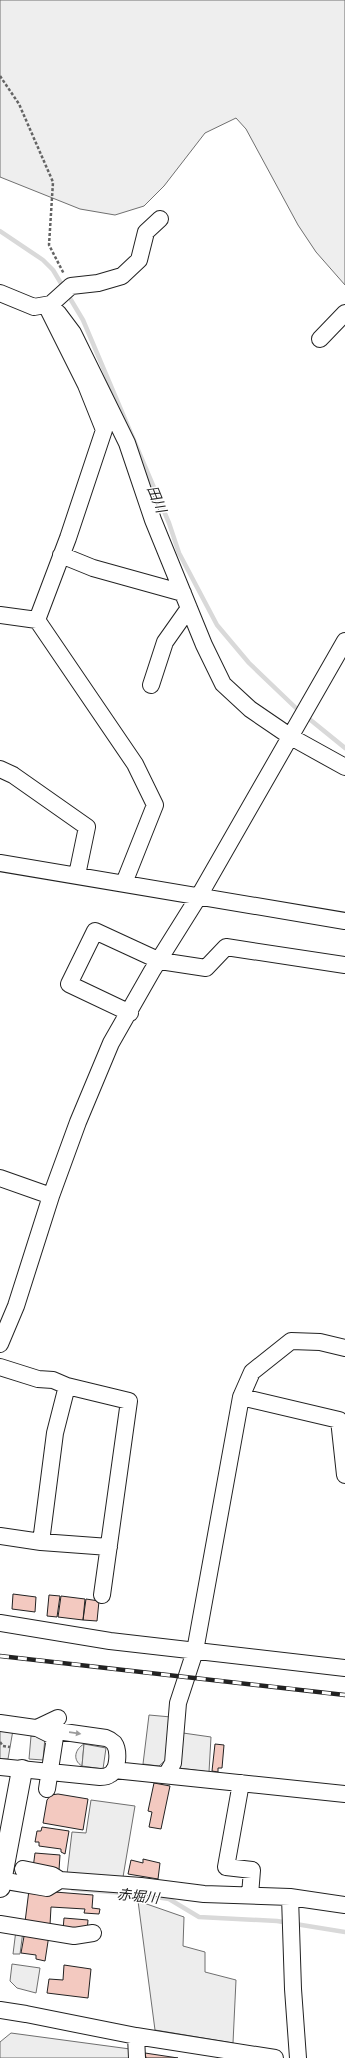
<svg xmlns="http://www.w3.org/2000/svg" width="345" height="2058" font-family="'Fira Sans Condensed','Noto Sans JP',sans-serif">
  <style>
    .green { fill: #eee; stroke: #6f6f6f }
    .parking { fill: #ededed; stroke: #6f6f6f }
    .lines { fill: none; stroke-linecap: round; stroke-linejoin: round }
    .stream { stroke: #d9d9d9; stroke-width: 4.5 }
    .building { fill: #f3c9c0; stroke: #222 }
    .minor-casing { stroke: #222; stroke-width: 18 }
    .major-casing { stroke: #222; stroke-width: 22 }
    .path { stroke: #646464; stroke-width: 2.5; stroke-dasharray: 3 2; stroke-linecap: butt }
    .minor { stroke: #fff; stroke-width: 16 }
    .major { stroke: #fff; stroke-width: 20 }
    .rail-casing { stroke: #222; stroke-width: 4.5 }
    .rail { stroke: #fff; stroke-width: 3; stroke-dasharray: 9; stroke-linecap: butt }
    .oneway { fill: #9c9c9c }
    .labels { text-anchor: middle; stroke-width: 3; stroke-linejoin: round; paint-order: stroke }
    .water-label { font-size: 14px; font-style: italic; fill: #222; stroke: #fff }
  </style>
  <rect width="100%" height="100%" fill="#fff"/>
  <path class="green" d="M 0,0 L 345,0 L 345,285 L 316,252 L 298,225 L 246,129 L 236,118 L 205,133 L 164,186 L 144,206 L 115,215 L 80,209 L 0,177 Z
    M 0,1729 L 13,1730 L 8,1759 L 0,1759 Z
    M 84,1744 L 82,1766 C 72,1760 75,1749 84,1744 Z"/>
  <path class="parking" d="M 149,1715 L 171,1717 L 169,1757 L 159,1766 L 143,1764 Z
    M 183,1733 L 211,1737 L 209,1772 L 179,1768 Z
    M 31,1736 L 45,1737 L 43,1760 L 29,1759 Z
    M 84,1744 L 106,1748 L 103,1769 L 82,1766 Z
    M 91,1800 L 135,1806 L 123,1877 L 67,1874 L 72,1832 L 86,1833 Z
    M 138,1901 L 184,1917 L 183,1946 L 205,1952 L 205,1972 L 236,1980 L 233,2043 L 155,2030 Z
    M 16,1930 L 23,1931 L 20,1954 L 13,1954 Z
    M 12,1964 L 40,1968 L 36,1993 L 17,1988 L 10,1981 Z
    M 11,2033 L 130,2049 L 131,2058 L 0,2058 L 0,2042 Z"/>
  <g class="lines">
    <path class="stream" d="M 0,231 L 43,260 L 53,270 L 83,320 L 169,523 L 179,553 L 217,625 L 249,663 L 297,709 L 345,748
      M 73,1889 L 136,1894 L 169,1899 L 199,1917 L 277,1921 L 345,1932"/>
  </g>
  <path class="building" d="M 13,1594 L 36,1597 L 35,1612 L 12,1609 Z
    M 49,1595 L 60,1596 L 57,1617 L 47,1616 Z
    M 61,1596 L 85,1599 L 83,1620 L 58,1617 Z
    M 86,1599 L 99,1601 L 97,1621 L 83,1620 Z
    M 215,1744 L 224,1745 L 222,1768 L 218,1768 L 218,1772 L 212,1771 Z
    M 154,1783 L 170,1786 L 161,1829 L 149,1827 L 152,1812 L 148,1811 Z
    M 58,1794 L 88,1799 L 83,1830 L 43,1823 L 47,1800 L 51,1795 Z
    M 42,1827 L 69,1831 L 65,1854 L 61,1852 L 61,1849 L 39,1846 L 39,1842 L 35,1842 L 37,1831 L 41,1831 Z
    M 35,1853 L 60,1855 L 59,1870 L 33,1868 Z
    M 143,1859 L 160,1863 L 158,1879 L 128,1874 L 131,1860 L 143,1863 Z
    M 29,1890 L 93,1895 L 92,1908 L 100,1909 L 99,1914 L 84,1913 L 85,1909 L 51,1907 L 50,1925 L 25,1922 Z
    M 64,1918 L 88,1920 L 87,1932 L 63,1930 Z
    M 25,1931 L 49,1935 L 45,1961 L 36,1959 L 36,1955 L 21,1953 Z
    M 64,1965 L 91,1969 L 88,1998 L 47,1993 L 49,1979 L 63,1980 Z
    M 145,2053 L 178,2058 L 146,2058 Z"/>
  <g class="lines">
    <g class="minor-casing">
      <path id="minor" d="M 0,293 L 34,307 L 51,304 L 71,286 L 98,283 L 122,276 L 139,260 L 146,232 L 160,219
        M 46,305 L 86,385 L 104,430 L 68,538 L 37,620 L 135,764 L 155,805 L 124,883
        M 58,313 L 73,333 L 127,443 L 153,520 L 204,645 L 223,684 L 250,709 L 291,737 L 345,767
        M 320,339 L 345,313
        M 61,555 L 93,568 L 183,593
        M 0,615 L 37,620
        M 151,685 L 165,642 L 189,608
        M 0,769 L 13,775 L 87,827 L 77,875
        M 0,863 L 345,921
        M 130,1013 L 69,984 L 95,931 L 160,961 L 206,968 L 226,947 L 345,965
        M 0,1178 L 51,1196
        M 0,1344 L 16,1306 L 51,1196 L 78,1122 L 111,1043 L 152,971 L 199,896 L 345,641
        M 0,1367 L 38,1379 L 53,1380 L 67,1386 L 129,1401 L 102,1595
        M 241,1397 L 339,1420 L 345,1475
        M 0,1536 L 41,1542 L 109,1547
        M 41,1542 L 55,1433 L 67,1386
        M 0,1623 L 110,1641 L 345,1668
        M 0,1723 L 106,1738 C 109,1739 112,1741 114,1743 C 119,1750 119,1771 109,1775 C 107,1777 103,1777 100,1777 L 0,1767
        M 114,1770 L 345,1794
        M 166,1775 L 173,1763 L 178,1703 L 195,1651 L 241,1397 L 252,1372 L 291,1341 L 320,1342 L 345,1348
        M 241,1783 L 226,1867 L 252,1870 L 250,1895
        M 47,1789 L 55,1737 L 37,1728 L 58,1718
        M 23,1869 L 52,1875 L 60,1880
        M 0,1880 L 47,1888 L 60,1880 L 141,1886 L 204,1894 L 290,1897 L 345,1905
        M 290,1897 L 293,1989 L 298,2058
        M 0,1924 L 74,1936 L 93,1933
        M 0,2010 L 26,2014 L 136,2036 L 275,2058
        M 136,2036 L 137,2058"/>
    </g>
    <g class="major-casing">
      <path id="major" d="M 0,1887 L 22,1770"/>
    </g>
    <path class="path" d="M 0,76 L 19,104 L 53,182 L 49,245 L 64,274
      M 0,1742 L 3,1746 L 10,1747"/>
    <use href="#minor" class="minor"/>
    <use href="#major" class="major"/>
    <g class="rail-casing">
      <path id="rail" d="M 0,1656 L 345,1695"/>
    </g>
    <use href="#rail" class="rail"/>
  </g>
  <defs><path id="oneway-solid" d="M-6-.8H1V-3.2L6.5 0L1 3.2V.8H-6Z"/></defs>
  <use class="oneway" href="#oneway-solid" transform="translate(75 1733) rotate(8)"/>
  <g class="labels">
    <g class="water-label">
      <text transform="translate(157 499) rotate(68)" y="5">田川</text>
      <text transform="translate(138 1896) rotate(6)" y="5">赤堀川</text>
    </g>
  </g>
</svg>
